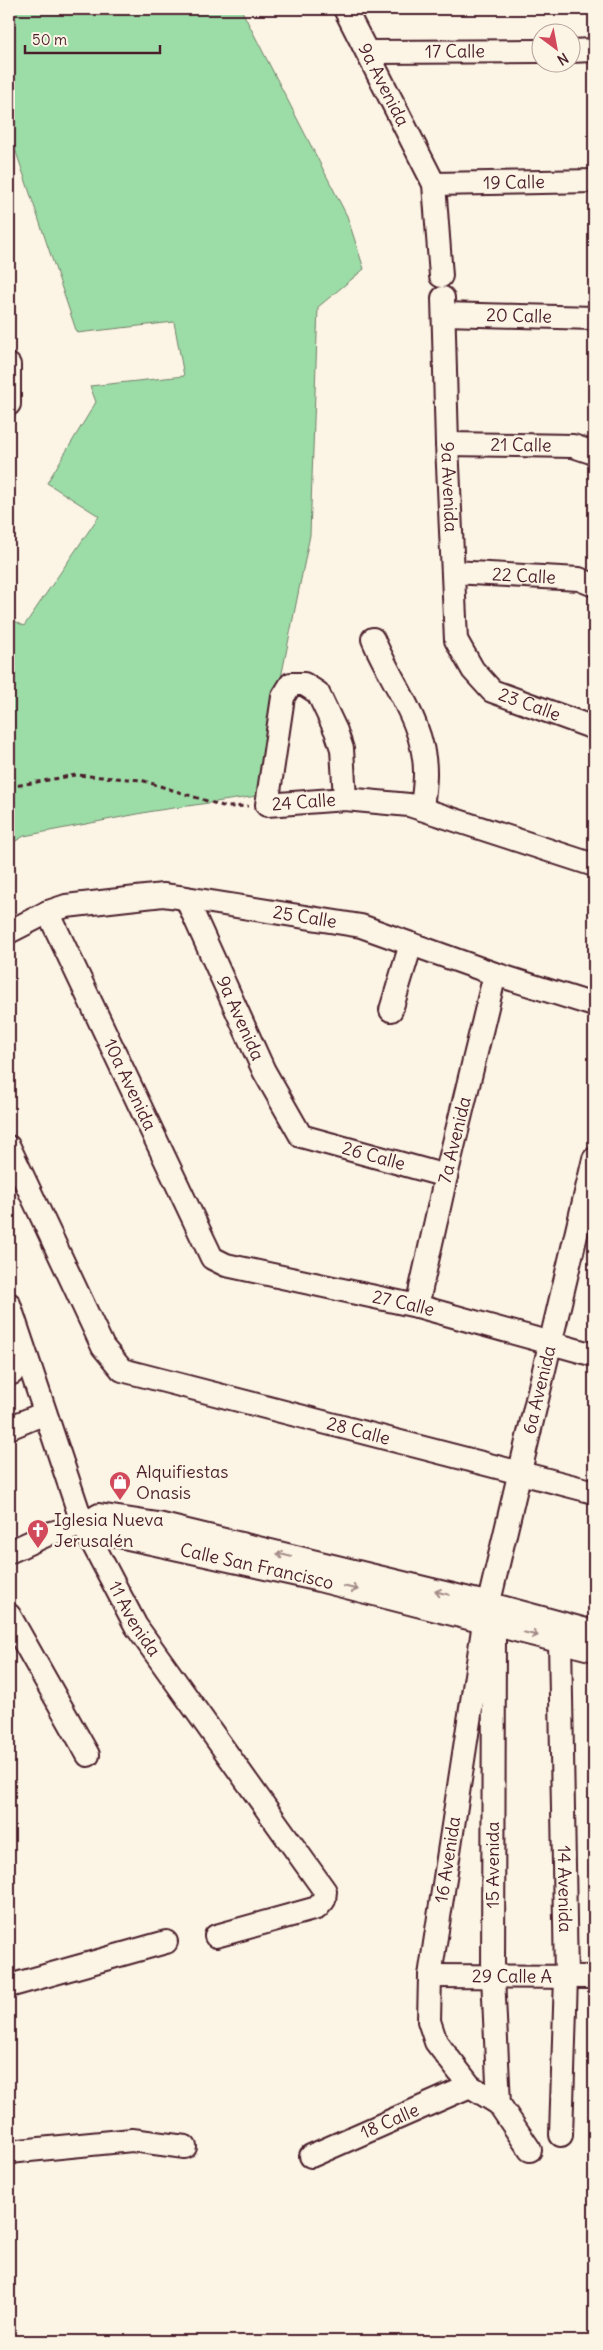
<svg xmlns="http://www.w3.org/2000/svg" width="603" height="2350" font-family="Delius,sans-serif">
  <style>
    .green { fill: #9cdda7; stroke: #737e69 }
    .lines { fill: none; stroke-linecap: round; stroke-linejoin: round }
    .minor-casing { stroke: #4a1f2b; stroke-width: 26 }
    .path { stroke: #4a1f2b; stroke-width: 3; stroke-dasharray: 5 4; stroke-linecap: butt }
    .minor { stroke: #fcf5e5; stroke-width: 22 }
    .oneway { stroke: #a38a88 }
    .labels { text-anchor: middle; stroke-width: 5; stroke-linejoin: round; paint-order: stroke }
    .street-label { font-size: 18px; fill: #4a1f2b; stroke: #fcf5e5 }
    .poi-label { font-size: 18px; fill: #4a1f2b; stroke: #fcf5e5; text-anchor: start }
  </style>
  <rect width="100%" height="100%" fill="#fcf5e5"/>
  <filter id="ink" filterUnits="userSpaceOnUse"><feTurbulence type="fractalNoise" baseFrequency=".02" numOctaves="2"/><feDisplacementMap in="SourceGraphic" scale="10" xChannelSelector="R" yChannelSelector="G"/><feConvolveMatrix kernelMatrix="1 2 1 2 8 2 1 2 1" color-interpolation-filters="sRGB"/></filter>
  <g filter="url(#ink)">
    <path class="green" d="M 9,9 L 241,9 L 347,216 L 364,269 L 318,307 L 310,535 L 257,796 L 153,811 L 24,836 L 9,845 L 9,618 L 24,626 L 99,516 L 47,483 L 96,402 L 90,386 L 184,376 L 174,322 L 77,333 L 11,137 L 9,125 Z"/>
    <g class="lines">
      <g class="minor-casing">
        <g id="minor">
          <path id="s1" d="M 345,9 L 434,184 L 441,276"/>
          <path d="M 570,51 L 594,50"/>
          <path id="s2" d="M 369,52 L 540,51"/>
          <path id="s3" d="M 434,184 L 594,181"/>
          <path id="s4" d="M 443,298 L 447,444 L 456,640 L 473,670 L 492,691 L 594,728"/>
          <path id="s5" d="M 444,314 L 594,318"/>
          <path d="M 9,365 L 9,404"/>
          <path id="s6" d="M 447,444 L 573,446 L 594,453"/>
          <path id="s7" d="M 453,572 L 579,579 L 594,585"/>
          <path d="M 373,639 C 391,682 426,725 425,774 C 425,786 423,797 422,809"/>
          <path id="s8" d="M 345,799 L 342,749 L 336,731 L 318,693 L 304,684 L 291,684 L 283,697 L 267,805 L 345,799 L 409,805 L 594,865"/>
          <path id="s9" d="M 186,898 L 264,1071 L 301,1136 L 446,1176"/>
          <path id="s10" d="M 48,912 L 212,1258 L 226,1265 L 417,1306 L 594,1355"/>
          <path id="s11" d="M 9,932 L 48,912 L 66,906 L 163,895 L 186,898 L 361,926 L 495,974 L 594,1005"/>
          <path d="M 391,1010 L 411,944"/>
          <path id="s12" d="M 9,1147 L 103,1347 L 122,1370 L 594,1492"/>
          <path id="s13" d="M 9,1304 L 83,1525 L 136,1626 L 325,1891 L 324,1900 L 317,1908 L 216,1936"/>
          <path id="s14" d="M 417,1306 L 446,1176 L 495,974"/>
          <path d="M 9,1368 L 12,1373"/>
          <path d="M 9,1428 L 45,1413"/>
          <path id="s15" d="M 83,1525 L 96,1531 L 311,1578 L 594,1650"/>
          <path d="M 9,1552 L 51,1533 L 83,1525 L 99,1515 L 158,1524 L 490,1604 L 594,1632"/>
          <path d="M 9,1615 L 88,1755"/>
          <path d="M 494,1634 L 493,1976 L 499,2104"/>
          <path id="s16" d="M 560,1641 L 566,1977 L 561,2135"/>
          <path id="s17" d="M 430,1976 L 594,1977"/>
          <path d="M 9,1986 L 166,1942"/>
          <path id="s18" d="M 530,2150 L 499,2104 L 470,2086 L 436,2042 L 429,2021 L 430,1976 L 484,1623 L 594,1159"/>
          <path d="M 9,2152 L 132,2140 L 185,2147"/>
          <path id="s19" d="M 311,2156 L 470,2086"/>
        </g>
      </g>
      <path class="path" d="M 9,787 L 76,775 L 141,780 L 226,807 L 248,806"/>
      <use href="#minor" class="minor"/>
    </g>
    <defs><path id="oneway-shaft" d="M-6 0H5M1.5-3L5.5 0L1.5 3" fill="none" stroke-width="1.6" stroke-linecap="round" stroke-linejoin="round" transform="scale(1.25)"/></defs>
    <g class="oneway">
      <use href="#oneway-shaft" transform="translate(284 1555) rotate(-167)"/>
      <use href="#oneway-shaft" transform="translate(351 1588) rotate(14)"/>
      <use href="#oneway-shaft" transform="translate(442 1593) rotate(-167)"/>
      <use href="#oneway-shaft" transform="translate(531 1634) rotate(14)"/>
    </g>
  </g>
  <defs>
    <g id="shop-pin" transform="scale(1.125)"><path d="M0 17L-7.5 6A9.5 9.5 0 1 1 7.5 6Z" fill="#d1495b" stroke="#fcf5e5"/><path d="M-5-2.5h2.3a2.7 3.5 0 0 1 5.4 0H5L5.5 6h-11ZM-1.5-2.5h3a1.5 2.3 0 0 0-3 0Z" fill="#fff"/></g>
    <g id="church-pin" transform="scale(1.125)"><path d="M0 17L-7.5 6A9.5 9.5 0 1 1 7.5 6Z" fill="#d1495b" stroke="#fcf5e5"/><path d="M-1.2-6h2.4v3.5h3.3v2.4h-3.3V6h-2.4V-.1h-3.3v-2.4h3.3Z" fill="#fff"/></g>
  </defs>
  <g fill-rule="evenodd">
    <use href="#shop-pin" x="120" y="1482"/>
    <use href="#church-pin" x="38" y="1530"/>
  </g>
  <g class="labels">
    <g class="street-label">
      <text dy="6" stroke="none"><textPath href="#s2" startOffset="86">17 Calle</textPath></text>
      <text dy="6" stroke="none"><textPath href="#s1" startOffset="85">9a Avenida</textPath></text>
      <text dy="6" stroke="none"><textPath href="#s3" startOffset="80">19 Calle</textPath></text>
      <text dy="6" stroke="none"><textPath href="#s5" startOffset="75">20 Calle</textPath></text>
      <text dy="6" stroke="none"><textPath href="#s6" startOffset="74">21 Calle</textPath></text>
      <text dy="6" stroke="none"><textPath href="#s4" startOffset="189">9a Avenida</textPath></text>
      <text dy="6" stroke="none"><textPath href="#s7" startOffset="71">22 Calle</textPath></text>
      <text dy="6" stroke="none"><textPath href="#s4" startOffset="445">23 Calle</textPath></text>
      <text dy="6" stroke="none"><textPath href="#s8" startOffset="302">24 Calle</textPath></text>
      <text dy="6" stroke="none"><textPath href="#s11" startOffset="304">25 Calle</textPath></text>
      <text dy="6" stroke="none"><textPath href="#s9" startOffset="132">9a Avenida</textPath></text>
      <text dy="6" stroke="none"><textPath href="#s10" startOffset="191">10a Avenida</textPath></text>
      <text dy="6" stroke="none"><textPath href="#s14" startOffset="170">7a Avenida</textPath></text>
      <text dy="6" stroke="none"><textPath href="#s9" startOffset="340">26 Calle</textPath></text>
      <text dy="6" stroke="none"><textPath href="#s10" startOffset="580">27 Calle</textPath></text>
      <text dy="6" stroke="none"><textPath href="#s18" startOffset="809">6a Avenida</textPath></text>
      <text dy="6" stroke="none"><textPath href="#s12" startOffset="495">28 Calle</textPath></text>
      <text dy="6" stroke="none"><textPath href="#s15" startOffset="179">Calle San Francisco</textPath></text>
      <text dy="6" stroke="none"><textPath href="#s13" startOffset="340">11 Avenida</textPath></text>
      <text dy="6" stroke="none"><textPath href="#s18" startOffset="330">16 Avenida</textPath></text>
      <text transform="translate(493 1865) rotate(-90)" y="6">15 Avenida</text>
      <text dy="6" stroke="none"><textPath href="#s16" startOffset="248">14 Avenida</textPath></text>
      <text dy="6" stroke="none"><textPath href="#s17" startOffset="82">29 Calle A</textPath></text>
      <text dy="6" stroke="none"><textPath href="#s19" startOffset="86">18 Calle</textPath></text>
    </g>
    <g class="poi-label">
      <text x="136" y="1478">Alquifiestas<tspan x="136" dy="21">Onasis</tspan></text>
      <text x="54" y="1526">Iglesia Nueva<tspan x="54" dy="21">Jerusalén</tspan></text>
    </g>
  </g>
  <rect width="603" height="2350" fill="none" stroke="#fcf5e5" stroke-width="30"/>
  <rect x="15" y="15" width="573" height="2320" fill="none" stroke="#4a1f2b" stroke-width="2" filter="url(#ink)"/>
  <g transform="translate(556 48) rotate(148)"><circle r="24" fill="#fcf5e5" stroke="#b59f9b"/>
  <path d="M0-4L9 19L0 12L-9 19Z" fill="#d1495b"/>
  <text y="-8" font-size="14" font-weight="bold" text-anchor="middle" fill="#4a1f2b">N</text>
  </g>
  <path d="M25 45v8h135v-8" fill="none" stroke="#4a1f2b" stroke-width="2.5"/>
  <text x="32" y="45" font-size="15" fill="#4a1f2b" stroke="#fcf5e5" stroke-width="4" paint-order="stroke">50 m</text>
</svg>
